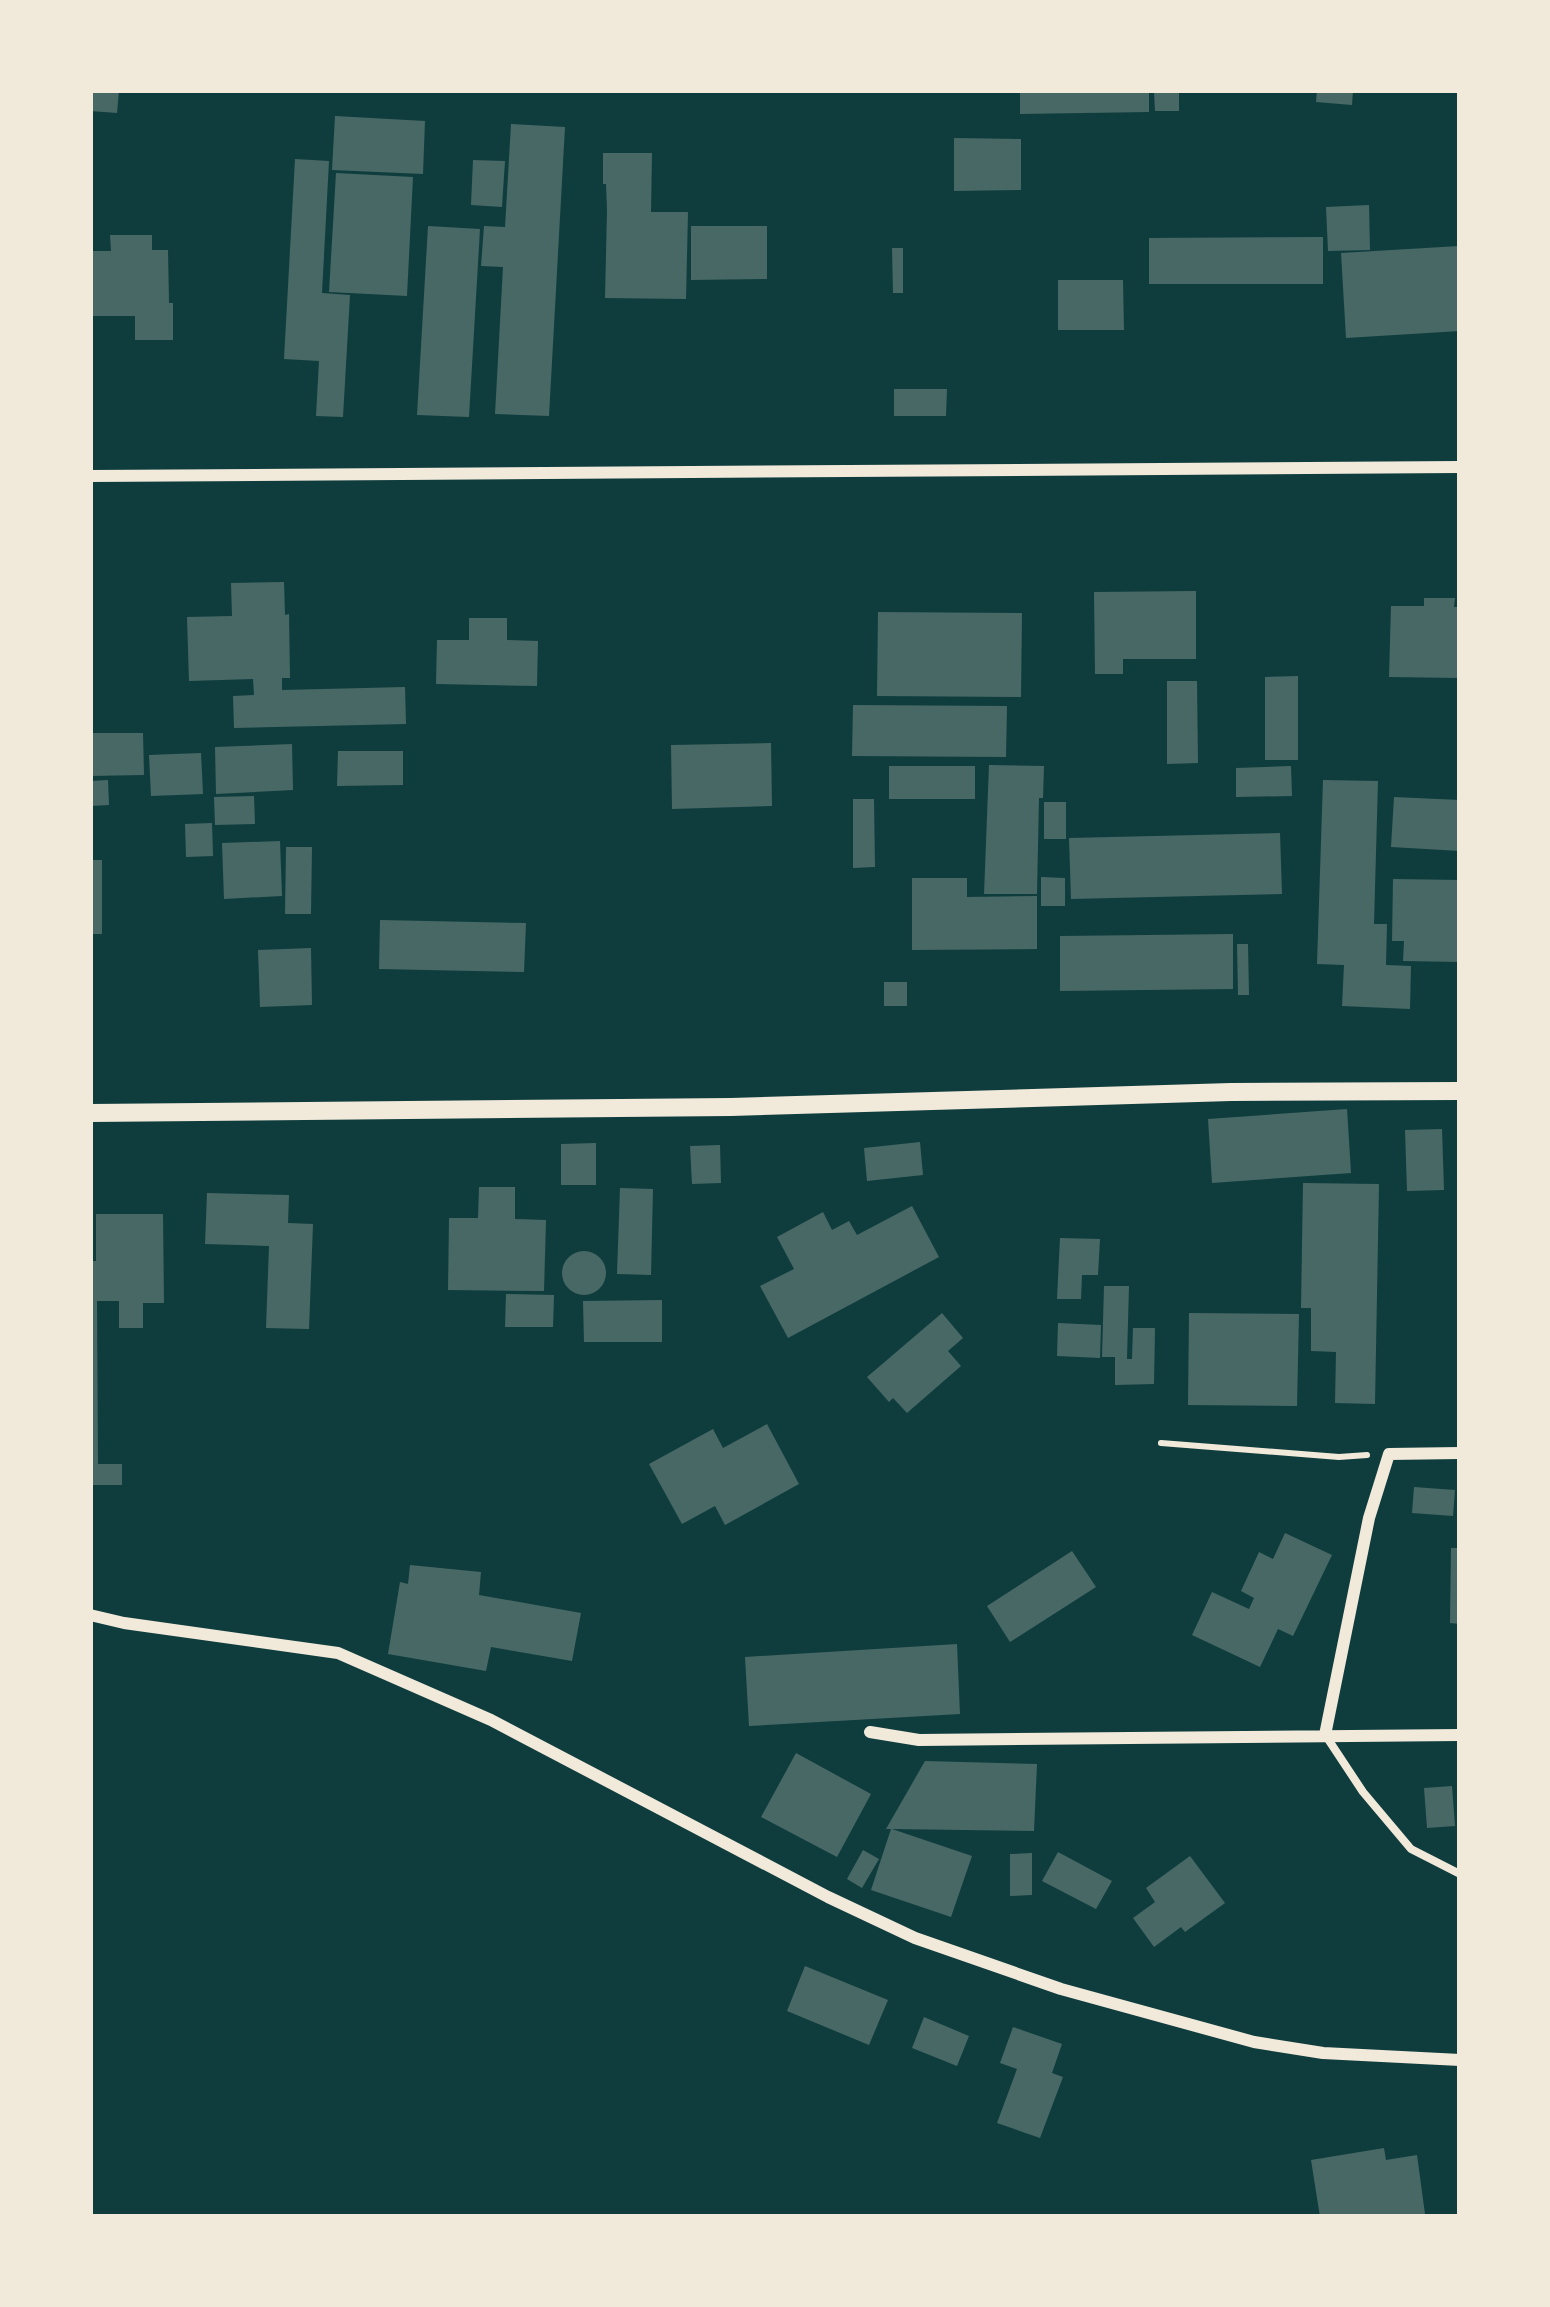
<svg xmlns="http://www.w3.org/2000/svg" width="1550" height="2307" font-family="Signika,sans-serif">
  <style>
    .building { fill: #486865 }
    .lines { fill: none; stroke-linecap: round; stroke-linejoin: round }
    .path { stroke: #f1e9da; stroke-width: 6 }
    .service { stroke: #f1e9da; stroke-width: 8 }
    .minor { stroke: #f1e9da; stroke-width: 12 }
    .tertiary { stroke: #f1e9da; stroke-width: 18 }
  </style>
  <rect width="100%" height="100%" fill="#0f3d3e"/>
  <path class="building" d="M 90,90 L 119,90 L 117,113 L 90,111 Z
    M 1020,90 L 1149,90 L 1149,112 L 1020,114 Z
    M 1317,90 L 1353,90 L 1352,105 L 1316,102 Z
    M 1154,92 L 1179,92 L 1179,111 L 1155,111 Z
    M 335,116 L 425,121 L 423,174 L 332,170 Z
    M 511,124 L 565,127 L 549,416 L 495,414 L 503,267 L 481,266 L 484,226 L 505,227 Z
    M 954,138 L 1021,139 L 1021,190 L 954,191 Z
    M 603,153 L 652,153 L 651,212 L 688,212 L 686,299 L 605,298 L 607,210 L 606,184 L 603,184 Z
    M 295,159 L 329,161 L 322,293 L 350,295 L 343,417 L 316,416 L 319,361 L 284,359 Z
    M 473,160 L 505,161 L 502,207 L 471,205 Z
    M 336,173 L 413,177 L 407,296 L 329,292 Z
    M 1369,205 L 1370,250 L 1328,251 L 1326,207 Z
    M 428,226 L 480,229 L 469,417 L 417,415 Z
    M 691,226 L 767,226 L 767,279 L 691,280 Z
    M 110,235 L 152,235 L 152,250 L 168,250 L 169,303 L 173,303 L 173,340 L 135,340 L 135,316 L 90,316 L 90,251 L 111,251 Z
    M 1323,237 L 1323,284 L 1149,284 L 1149,238 Z
    M 1459,246 L 1460,331 L 1346,338 L 1341,253 Z
    M 892,248 L 903,248 L 903,293 L 893,293 Z
    M 1058,280 L 1123,280 L 1124,330 L 1058,330 Z
    M 894,389 L 947,389 L 946,416 L 894,416 Z
    M 284,582 L 285,615 L 289,614 L 290,678 L 282,678 L 282,690 L 405,687 L 406,724 L 234,728 L 233,696 L 254,695 L 253,679 L 189,681 L 187,617 L 232,616 L 231,583 Z
    M 1196,591 L 1196,659 L 1123,659 L 1123,674 L 1095,674 L 1094,592 Z
    M 1424,598 L 1455,598 L 1454,607 L 1460,607 L 1460,678 L 1389,677 L 1391,606 L 1424,606 Z
    M 878,612 L 1022,613 L 1021,697 L 877,696 Z
    M 469,618 L 507,618 L 507,640 L 538,641 L 537,686 L 436,684 L 437,640 L 469,640 Z
    M 1298,676 L 1298,760 L 1265,760 L 1265,677 Z
    M 1167,681 L 1197,681 L 1198,763 L 1167,764 Z
    M 853,705 L 1007,706 L 1006,757 L 852,756 Z
    M 90,733 L 143,733 L 144,775 L 90,776 Z
    M 771,743 L 772,806 L 672,809 L 671,745 Z
    M 292,744 L 293,790 L 216,794 L 215,747 Z
    M 338,751 L 403,751 L 403,785 L 337,786 Z
    M 201,753 L 203,794 L 151,796 L 149,755 Z
    M 989,765 L 1044,766 L 1043,798 L 1039,798 L 1037,894 L 984,894 Z
    M 889,766 L 975,766 L 975,799 L 889,799 Z
    M 1291,766 L 1292,796 L 1236,797 L 1236,768 Z
    M 108,780 L 109,805 L 90,806 L 90,781 Z
    M 1323,780 L 1378,781 L 1374,924 L 1387,924 L 1386,965 L 1411,966 L 1410,1009 L 1342,1006 L 1344,965 L 1317,964 Z
    M 254,796 L 255,824 L 215,825 L 214,797 Z
    M 1394,797 L 1460,800 L 1460,851 L 1391,847 Z
    M 853,799 L 874,799 L 875,867 L 853,868 Z
    M 1044,802 L 1066,802 L 1066,839 L 1044,839 Z
    M 212,823 L 213,856 L 186,857 L 185,824 Z
    M 1280,833 L 1282,894 L 1071,899 L 1069,838 Z
    M 280,841 L 282,896 L 224,899 L 222,843 Z
    M 286,847 L 312,847 L 311,914 L 285,914 Z
    M 90,860 L 102,860 L 102,934 L 90,934 Z
    M 1041,877 L 1065,878 L 1065,906 L 1041,906 Z
    M 912,878 L 967,878 L 967,897 L 1037,896 L 1037,949 L 912,950 Z
    M 1393,879 L 1460,880 L 1460,962 L 1403,961 L 1404,941 L 1392,941 Z
    M 380,920 L 526,923 L 524,972 L 379,969 Z
    M 1233,934 L 1233,989 L 1060,991 L 1060,936 Z
    M 1237,944 L 1248,944 L 1249,995 L 1238,995 Z
    M 311,948 L 312,1005 L 260,1007 L 258,950 Z
    M 884,982 L 907,982 L 907,1006 L 884,1006 Z
    M 1347,1109 L 1351,1173 L 1212,1183 L 1208,1119 Z
    M 1442,1129 L 1444,1190 L 1407,1191 L 1405,1130 Z
    M 920,1142 L 923,1175 L 867,1181 L 864,1148 Z
    M 596,1143 L 596,1185 L 561,1185 L 561,1144 Z
    M 720,1145 L 721,1183 L 692,1184 L 690,1146 Z
    M 1303,1183 L 1379,1184 L 1375,1404 L 1335,1403 L 1336,1352 L 1311,1351 L 1311,1308 L 1301,1308 Z
    M 479,1187 L 515,1187 L 515,1219 L 546,1220 L 544,1291 L 448,1290 L 449,1218 L 478,1218 Z
    M 620,1188 L 653,1189 L 651,1275 L 617,1274 Z
    M 207,1193 L 289,1195 L 288,1223 L 313,1224 L 309,1329 L 266,1328 L 269,1246 L 205,1244 Z
    M 912,1206 L 939,1257 L 788,1338 L 760,1286 L 794,1269 L 777,1237 L 823,1212 L 832,1230 L 849,1221 L 857,1235 Z
    M 96,1214 L 163,1214 L 164,1303 L 143,1303 L 143,1328 L 119,1328 L 119,1301 L 97,1301 L 98,1464 L 122,1464 L 122,1485 L 90,1485 L 90,1261 L 96,1261 Z
    M 1060,1238 L 1100,1239 L 1098,1275 L 1082,1275 L 1081,1299 L 1057,1299 Z
    M562 1273a22 22 0 1 1 44 0a22 22 0 1 1-44 0Z
    M 1104,1286 L 1129,1286 L 1127,1359 L 1132,1359 L 1133,1328 L 1155,1328 L 1154,1384 L 1115,1385 L 1115,1357 L 1102,1357 Z
    M 506,1294 L 554,1295 L 553,1327 L 505,1327 Z
    M 662,1300 L 662,1342 L 584,1342 L 583,1301 Z
    M 942,1313 L 963,1338 L 948,1351 L 961,1366 L 907,1413 L 893,1398 L 889,1402 L 867,1377 Z
    M 1189,1313 L 1299,1314 L 1297,1406 L 1188,1405 Z
    M 1058,1323 L 1101,1325 L 1100,1358 L 1057,1356 Z
    M 767,1424 L 799,1484 L 725,1525 L 715,1506 L 682,1524 L 649,1464 L 713,1429 L 723,1448 Z
    M 1414,1487 L 1455,1490 L 1453,1516 L 1412,1513 Z
    M 1285,1533 L 1332,1555 L 1293,1636 L 1278,1629 L 1260,1667 L 1192,1635 L 1212,1592 L 1249,1609 L 1254,1598 L 1241,1591 L 1259,1552 L 1273,1559 Z
    M 1451,1548 L 1460,1548 L 1460,1624 L 1450,1623 Z
    M 1072,1551 L 1096,1587 L 1010,1642 L 987,1606 Z
    M 410,1565 L 481,1572 L 479,1595 L 581,1613 L 572,1661 L 491,1647 L 486,1671 L 388,1654 L 400,1582 L 408,1584 Z
    M 957,1644 L 960,1714 L 749,1726 L 745,1657 Z
    M 796,1753 L 871,1794 L 837,1857 L 761,1817 Z
    M 925,1761 L 1037,1764 L 1034,1831 L 892,1829 L 972,1856 L 951,1917 L 871,1890 L 891,1829 L 886,1829 Z
    M 1452,1786 L 1455,1826 L 1427,1828 L 1424,1788 Z
    M 863,1850 L 879,1859 L 862,1888 L 847,1879 Z
    M 1058,1852 L 1112,1881 L 1096,1909 L 1042,1881 Z
    M 1032,1853 L 1032,1895 L 1010,1896 L 1010,1854 Z
    M 1190,1856 L 1225,1903 L 1185,1932 L 1181,1927 L 1154,1947 L 1133,1918 L 1155,1902 L 1146,1888 Z
    M 805,1966 L 888,2000 L 869,2045 L 787,2011 Z
    M 924,2017 L 969,2036 L 957,2066 L 912,2048 Z
    M 1013,2027 L 1062,2044 L 1052,2073 L 1063,2077 L 1040,2138 L 997,2123 L 1017,2069 L 1000,2063 Z
    M 1384,2148 L 1386,2160 L 1417,2155 L 1425,2214 L 1403,2217 L 1320,2217 L 1311,2160 Z"/>
  <g class="lines">
    <path class="path" d="M 1161,1443 L 1339,1457 L 1367,1455"/>
    <path class="service" d="M 1326,1736 L 1363,1792 L 1411,1849 L 1460,1874"/>
    <path class="minor" d="M 90,476 L 1460,467
      M 90,1615 L 124,1623 L 338,1653 L 491,1720 L 828,1897 L 915,1938 L 1061,1989 L 1254,2042 L 1323,2053 L 1460,2060
      M 870,1732 L 919,1740 L 1460,1735
      M 1325,1735 L 1369,1518 L 1389,1454 L 1460,1453"/>
    <path class="tertiary" d="M 90,1113 L 731,1107 L 1231,1092 L 1460,1091"/>
  </g>
  <rect width="1550" height="2307" fill="none" stroke="#f1e9da" stroke-width="186"/>
</svg>
